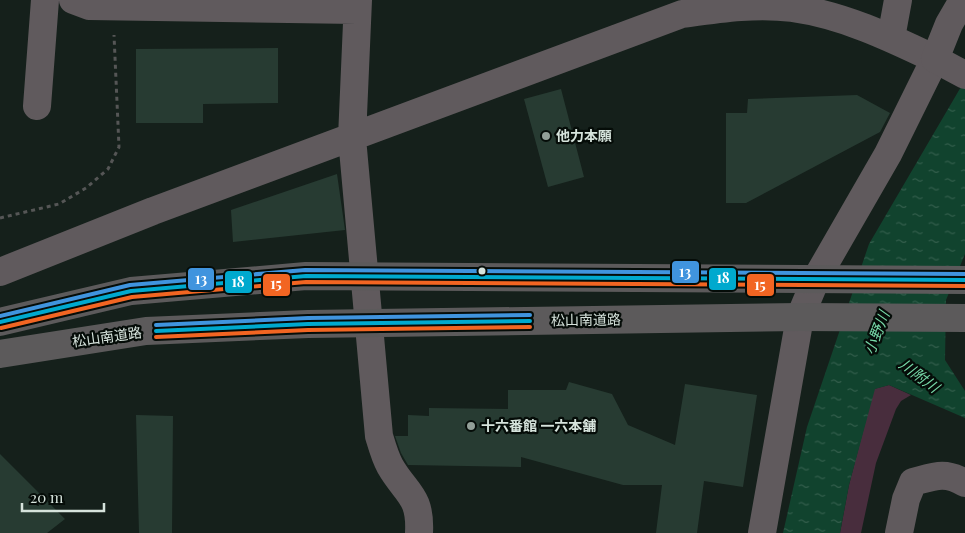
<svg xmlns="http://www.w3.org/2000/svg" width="965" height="533" font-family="'Playfair Display','Noto Sans JP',serif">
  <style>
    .green { fill: #482d3d }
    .water { fill: url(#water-ripples) }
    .building { fill: #273b32 }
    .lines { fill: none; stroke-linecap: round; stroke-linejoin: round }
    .path { stroke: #555656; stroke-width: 3; stroke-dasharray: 4 4; stroke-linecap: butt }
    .minor { stroke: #605a5d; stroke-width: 28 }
    .tertiary { stroke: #605a5d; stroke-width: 28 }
    .trunk { stroke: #5c5a5b; stroke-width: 28 }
    .bus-1-casing { stroke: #050c08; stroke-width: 8 }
    .bus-2-casing { stroke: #050c08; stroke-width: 8 }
    .bus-3-casing { stroke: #050c08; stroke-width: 8 }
    .bus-1 { stroke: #00a9ce; stroke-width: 4 }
    .bus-2 { stroke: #f26522; stroke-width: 4 }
    .bus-3 { stroke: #4094de; stroke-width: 4 }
    .poi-dot { fill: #929f98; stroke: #050c08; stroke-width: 2 }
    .bus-dot { fill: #d6e3dc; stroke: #050c08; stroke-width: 2 }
    .labels { text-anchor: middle; stroke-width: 4.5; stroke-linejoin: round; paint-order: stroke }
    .poi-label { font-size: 14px; font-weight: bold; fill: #d6e3dc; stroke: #050c08; text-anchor: start }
    .street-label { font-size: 14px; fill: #d6e3dc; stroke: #050c08 }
    .water-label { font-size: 15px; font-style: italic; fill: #76d8a7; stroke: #050c08 }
    .line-badge { stroke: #050c08; stroke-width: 2 }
    .badge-label { font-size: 14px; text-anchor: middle; font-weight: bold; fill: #fff }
  </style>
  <defs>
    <pattern id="water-ripples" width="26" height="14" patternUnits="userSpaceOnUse" patternTransform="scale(1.25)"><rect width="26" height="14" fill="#11432e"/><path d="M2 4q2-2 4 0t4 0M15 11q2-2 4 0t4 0" fill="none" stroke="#335e4c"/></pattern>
  </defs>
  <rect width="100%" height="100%" fill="#15201b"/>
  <path class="green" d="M 889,385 L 911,395 L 901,401 L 896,409 L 876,463 L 861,533 L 840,533 L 849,485 L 874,389 Z"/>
  <path class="water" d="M 965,80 L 965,254 L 946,300 L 945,360 L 965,391 L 965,418 L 889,385 L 875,389 L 849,485 L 840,533 L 783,533 L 807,427 L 869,244 Z"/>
  <path class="building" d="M 278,48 L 278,103 L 203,104 L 203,123 L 136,123 L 136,49 Z
    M 561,89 L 584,177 L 548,187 L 524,99 Z
    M 857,95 L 890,113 L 880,132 L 746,203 L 726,203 L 726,113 L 747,113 L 748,99 Z
    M 337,174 L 345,230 L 233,242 L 231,210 Z
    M 569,382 L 612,394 L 628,425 L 675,445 L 685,384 L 757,395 L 743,487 L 704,481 L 697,533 L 656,533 L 662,485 L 623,485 L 521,457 L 521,467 L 408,465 L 401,453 L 395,436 L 408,436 L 408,415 L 429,416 L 429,408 L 508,409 L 508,390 L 566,390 Z
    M 136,415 L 173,416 L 172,533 L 139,533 Z
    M 0,454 L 65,519 L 47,533 L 0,533 Z"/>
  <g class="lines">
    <path class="path" d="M 0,218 L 59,204 L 86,188 L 108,169 L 119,147 L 114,35"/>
    <path class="minor" d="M 73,0 L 89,6 L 357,10
      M 358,0 L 352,138 L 379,436 C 382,446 385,457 390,466 C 406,494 421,495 419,533
      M 891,38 L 898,0
      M 37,106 L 45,0
      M 0,272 L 153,211 L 682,14 C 718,9 756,3 792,8 C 843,15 889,37 935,59 L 888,154 L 816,279 L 800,317 L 762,533
      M 899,533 L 906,499 L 913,482 C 935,476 945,471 965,483"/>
    <path class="tertiary" d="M 963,0 L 949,24 L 935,59 L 965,75"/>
    <path class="trunk" d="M 0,322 L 131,291 L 306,276 L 965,280
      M 0,354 L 146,331 L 308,324 L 800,317 L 965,318"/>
    <g class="bus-1-casing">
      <path id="bus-1" d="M 0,322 L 131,291 L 306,276 L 965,280
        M 156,331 L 308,324 L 530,321"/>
    </g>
    <g class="bus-2-casing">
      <path id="bus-2" d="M 1,328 L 132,297 L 306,282 L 965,286
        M 156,337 L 308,330 L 530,327"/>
    </g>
    <g class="bus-3-casing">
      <path id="bus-3" d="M 0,316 L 130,285 L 305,270 L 965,274
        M 156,325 L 308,318 L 530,315"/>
    </g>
    <use href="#bus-1" class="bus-1"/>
    <use href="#bus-2" class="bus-2"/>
    <use href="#bus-3" class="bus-3"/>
  </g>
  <g class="poi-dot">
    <circle cx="546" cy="136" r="5"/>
    <circle cx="471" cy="426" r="5"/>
  </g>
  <circle class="bus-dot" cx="482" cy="271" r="4.5"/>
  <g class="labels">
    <g class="poi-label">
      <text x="556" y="141">他力本願</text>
      <text x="481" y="431">十六番館 一六本舗</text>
    </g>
    <g class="street-label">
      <text transform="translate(586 320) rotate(-1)" y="5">松山南道路</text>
      <text transform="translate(107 337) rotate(-8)" y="5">松山南道路</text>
    </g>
    <g class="water-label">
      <text transform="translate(877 333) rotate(-69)" y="5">小野川</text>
      <text transform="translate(919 376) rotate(37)" y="5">川附川</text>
    </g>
  </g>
  <g class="line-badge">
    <rect x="671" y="260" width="29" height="24" rx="5" fill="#4094de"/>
    <rect x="708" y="267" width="29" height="24" rx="5" fill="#00a9ce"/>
    <rect x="187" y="267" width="28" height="24" rx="5" fill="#4094de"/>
    <rect x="224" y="270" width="29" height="24" rx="5" fill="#00a9ce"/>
    <rect x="262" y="273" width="29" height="24" rx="5" fill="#f26522"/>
    <rect x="746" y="273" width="29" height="24" rx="5" fill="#f26522"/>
  </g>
  <g class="badge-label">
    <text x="685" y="277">13</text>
    <text x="723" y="283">18</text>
    <text x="201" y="284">13</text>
    <text x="238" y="287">18</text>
    <text x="276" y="289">15</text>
    <text x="760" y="290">15</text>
  </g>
  <path d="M22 503v8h82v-8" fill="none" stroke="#d6e3dc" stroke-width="2.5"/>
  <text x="30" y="503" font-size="15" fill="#d6e3dc" stroke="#050c08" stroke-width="4" paint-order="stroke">20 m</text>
</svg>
